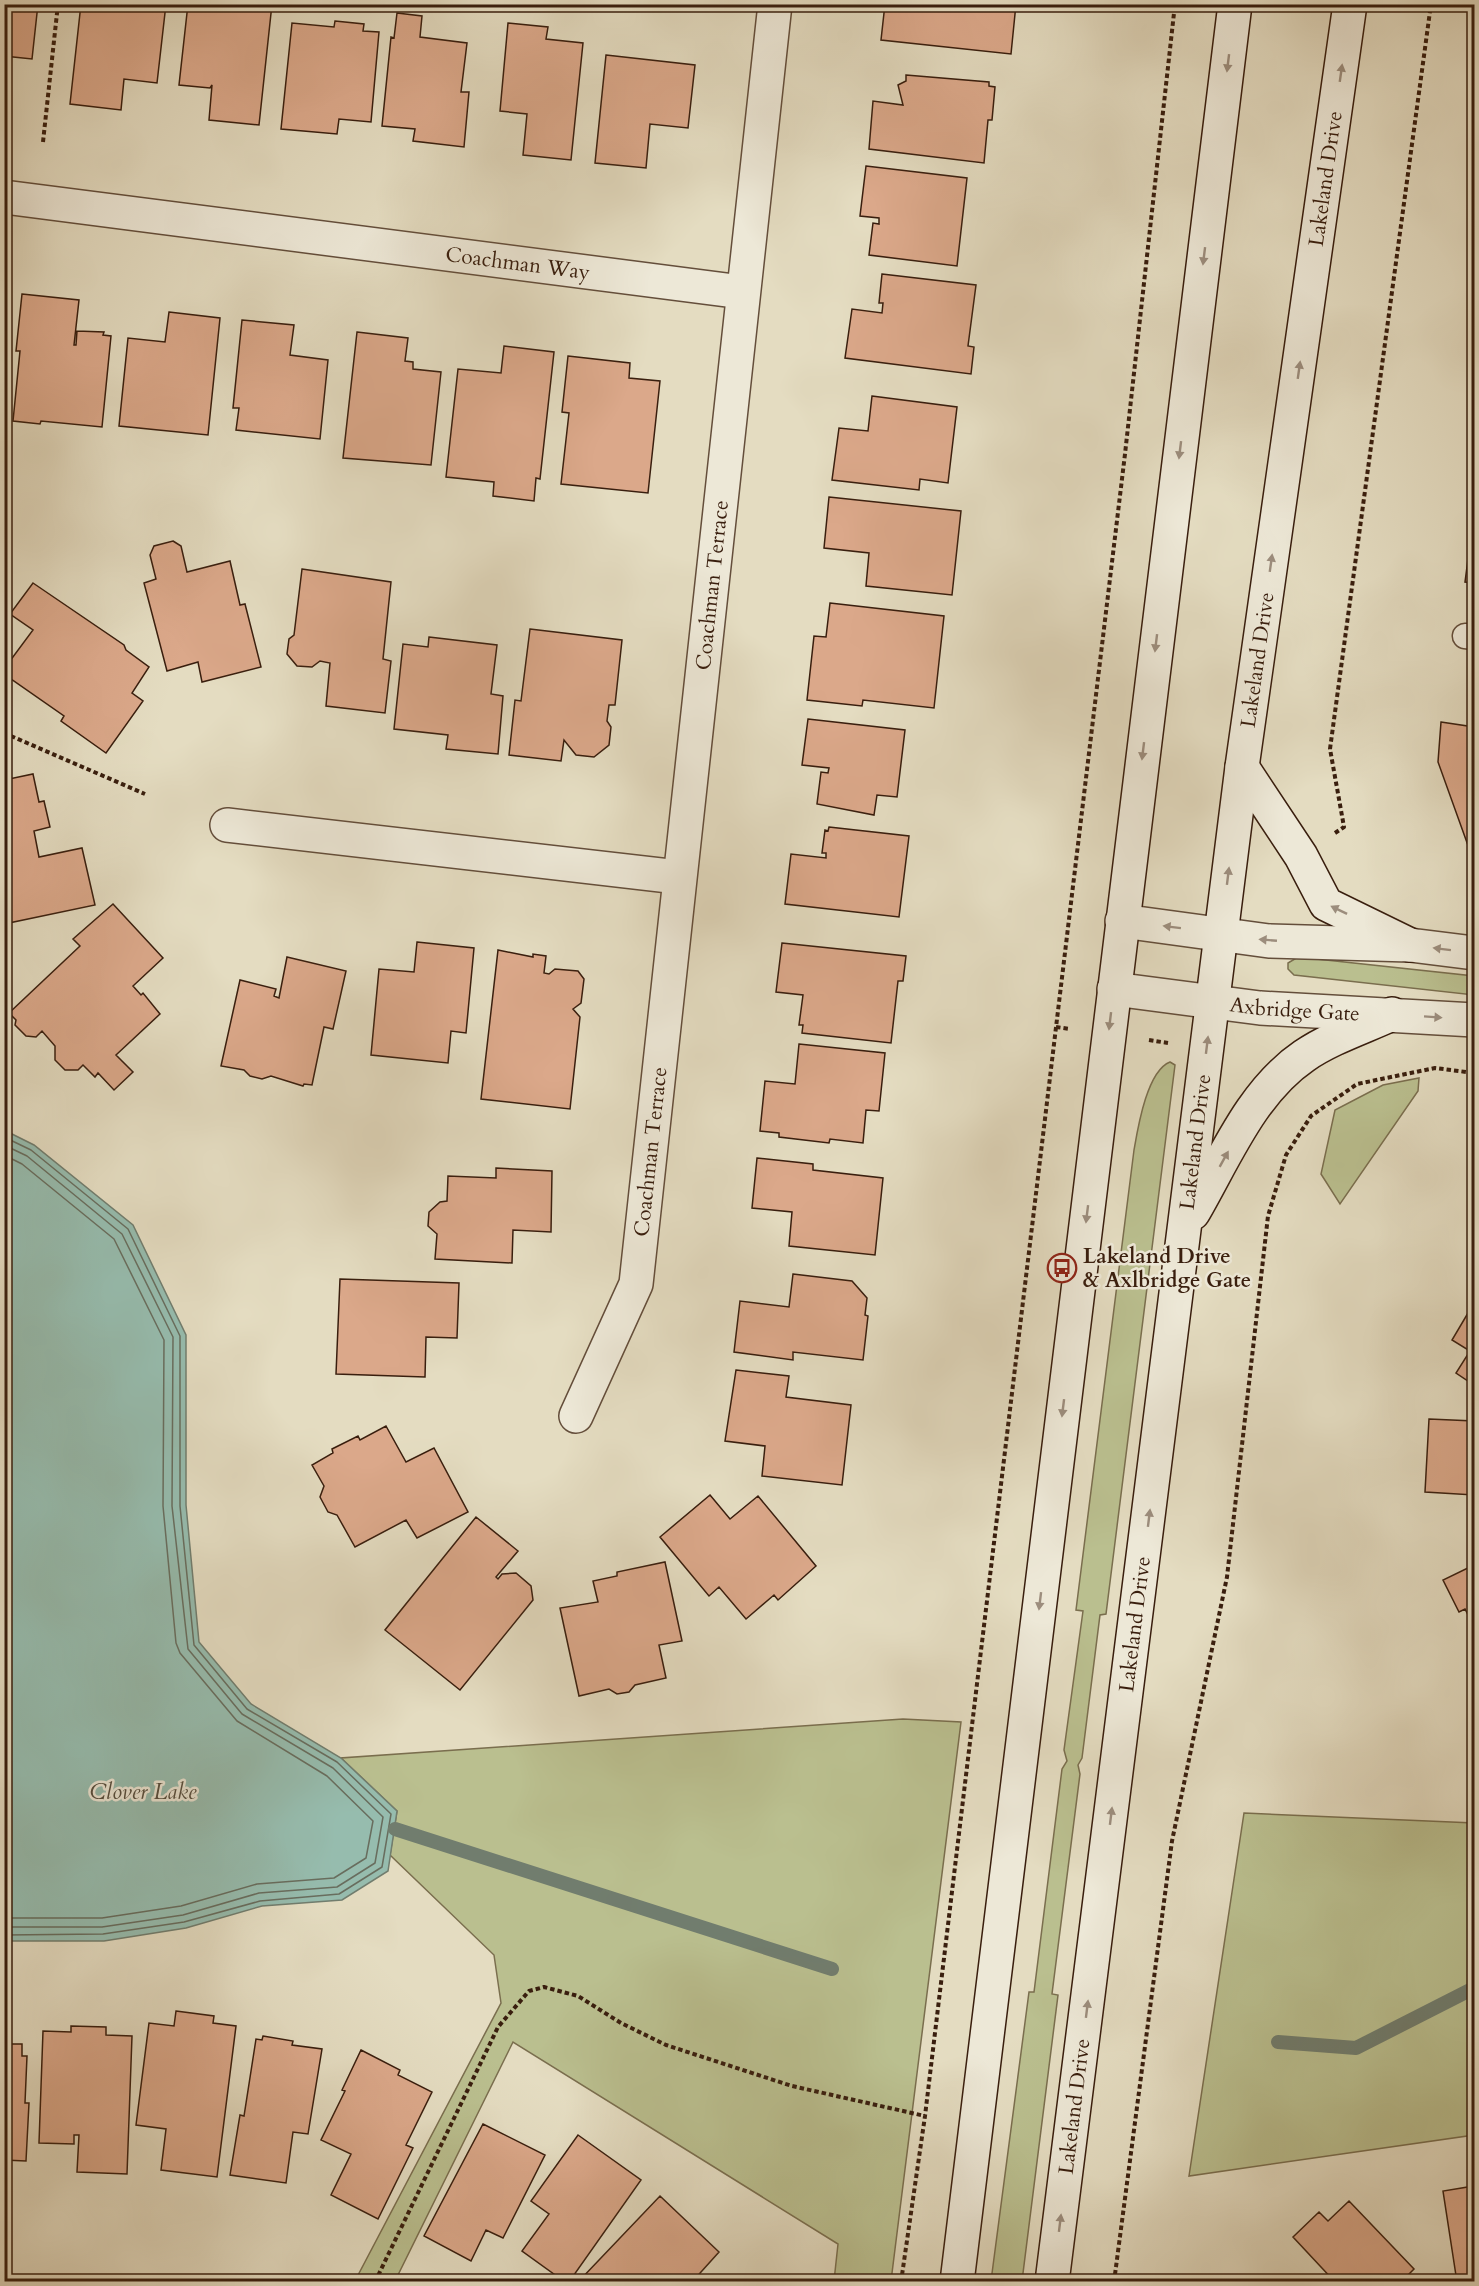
<svg xmlns="http://www.w3.org/2000/svg" width="1479" height="2286" font-family="Cardo,serif">
  <style>
    .green { fill: #babf8f; stroke: #7a6e4e; stroke-width: 1.5 }
    .water { fill: #96bcae; stroke: #717d6e; stroke-width: 1.5 }
    .lines { fill: none; stroke-linecap: round; stroke-linejoin: round }
    .shore { stroke: #686d5e; stroke-width: 1.5 }
    .stream { stroke: #717d6e; stroke-width: 14 }
    .building { fill: #dba88a; stroke: #391e0e; stroke-width: 1.5 }
    .service-casing { stroke: #644e3b; stroke-width: 27 }
    .minor-casing { stroke: #644e3b; stroke-width: 36 }
    .secondary-casing { stroke: #391e0e; stroke-width: 36 }
    .path { stroke: #391e0e; stroke-width: 4; stroke-dasharray: 4.5 3; stroke-linecap: butt }
    .service { stroke: #ede8d7; stroke-width: 24 }
    .minor { stroke: #ede8d7; stroke-width: 33 }
    .secondary { stroke: #ede8d7; stroke-width: 33 }
    .oneway { fill: #9c8d7d }
    .labels { text-anchor: middle; stroke-width: 5; stroke-linejoin: round; paint-order: stroke }
    .street-label { font-size: 21px; fill: #391e0e; stroke: #ede8d7 }
    .poi-label { font-size: 21px; font-weight: bold; fill: #391e0e; stroke: #ede8d7; text-anchor: start }
    .water-label { font-size: 22px; font-style: italic; fill: #554d3e; stroke: #ede8d7 }
  </style>
  <rect width="100%" height="100%" fill="#e4dcc1"/>
  <filter id="stains"><feTurbulence type="fractalNoise" baseFrequency=".00333" numOctaves="4"/><feColorMatrix values="0 0 0 0 .2 0 0 0 0 .09 0 0 0 0 .02 0 0 0 .5 -.17"/></filter>
  <radialGradient id="worn" r=".72"><stop offset=".6" stop-color="#630" stop-opacity="0"/><stop offset="1" stop-color="#630" stop-opacity=".3"/></radialGradient>
  <path class="green" d="M 1298,957 L 1474,976 L 1474,995 L 1294,975 L 1288,969 L 1288,963 Z
    M 1170,1062 L 1175,1065 L 1106,1614 L 1100,1615 L 1082,1758 L 1078,1765 L 1080,1774 L 1052,1994 L 1058,1995 L 1022,2281 L 991,2281 L 1029,1992 L 1034,1992 L 1062,1769 L 1067,1761 L 1064,1750 L 1083,1611 L 1076,1610 L 1134,1150 C 1138,1127 1147,1071 1170,1062 Z
    M 1419,1078 L 1418,1091 L 1340,1204 L 1321,1174 L 1335,1110 L 1383,1085 Z
    M 903,1719 L 961,1722 L 891,2281 L 834,2281 L 838,2244 L 513,2042 L 395,2281 L 363,2281 L 356,2279 L 501,2003 L 494,1955 L 390,1855 L 397,1811 L 341,1758 Z
    M 1244,1813 L 1474,1823 L 1474,2135 L 1189,2176 Z"/>
  <path class="water" d="M 4,1130 L 34,1145 L 133,1225 L 186,1335 L 186,1505 L 199,1642 L 251,1704 L 341,1758 L 397,1811 L 388,1871 L 342,1900 L 262,1906 L 186,1928 L 104,1941 L 5,1941 Z"/>
  <g class="lines">
    <path class="shore" d="M 4,1137 L 31,1150 L 128,1229 L 180,1336 L 180,1506 L 194,1645 L 247,1709 L 337,1762 L 391,1814 L 382,1867 L 339,1894 L 260,1901 L 184,1922 L 103,1934 L 4,1935
      M 4,1145 L 27,1156 L 122,1234 L 173,1337 L 172,1506 L 188,1649 L 242,1714 L 333,1768 L 383,1817 L 375,1863 L 337,1887 L 259,1893 L 183,1915 L 102,1927 L 4,1927
      M 4,1155 L 22,1164 L 114,1239 L 164,1340 L 163,1506 L 176,1643 L 180,1653 L 237,1721 L 327,1776 L 373,1821 L 366,1858 L 334,1878 L 257,1884 L 181,1906 L 102,1918 L 4,1918"/>
    <path class="stream" d="M 395,1829 L 832,1969
      M 1278,2042 L 1356,2048 L 1474,1988"/>
  </g>
  <path class="building" d="M 4,4 L 38,4 L 32,59 L 4,56 Z
    M 81,4 L 166,4 L 157,83 L 124,79 L 121,110 L 70,104 Z
    M 188,4 L 272,4 L 259,125 L 209,120 L 212,85 L 210,88 L 179,85 Z
    M 885,4 L 1016,4 L 1011,54 L 881,40 Z
    M 397,13 L 422,16 L 420,37 L 467,43 L 461,92 L 469,92 L 464,147 L 413,141 L 415,129 L 382,126 L 391,37 L 394,38 Z
    M 335,21 L 364,24 L 363,31 L 379,32 L 371,122 L 339,119 L 337,134 L 281,129 L 292,23 L 334,27 Z
    M 508,23 L 548,27 L 546,39 L 583,43 L 571,160 L 523,155 L 527,114 L 500,111 Z
    M 606,55 L 695,65 L 688,128 L 650,124 L 646,168 L 595,163 Z
    M 906,75 L 989,82 L 989,86 L 995,87 L 992,120 L 988,120 L 984,163 L 869,149 L 873,101 L 903,105 L 898,85 L 906,81 Z
    M 866,166 L 967,178 L 957,266 L 869,255 L 873,223 L 879,224 L 879,218 L 860,216 Z
    M 882,274 L 976,285 L 968,346 L 974,347 L 971,374 L 845,358 L 852,309 L 882,313 L 883,303 L 879,303 Z
    M 22,294 L 79,300 L 74,345 L 76,345 L 77,331 L 104,332 L 103,335 L 111,336 L 102,427 L 41,421 L 40,424 L 13,421 L 20,351 L 16,351 Z
    M 169,312 L 220,318 L 208,435 L 119,426 L 128,338 L 165,342 Z
    M 242,320 L 294,325 L 290,355 L 328,360 L 320,439 L 236,430 L 239,408 L 233,408 Z
    M 357,332 L 408,338 L 405,361 L 413,362 L 413,369 L 441,372 L 431,465 L 343,458 Z
    M 504,346 L 554,352 L 540,479 L 536,478 L 534,501 L 493,496 L 494,482 L 446,477 L 458,369 L 501,373 Z
    M 568,356 L 630,363 L 629,378 L 660,381 L 648,493 L 561,484 L 569,413 L 562,412 Z
    M 872,396 L 957,407 L 948,483 L 920,479 L 919,490 L 832,480 L 839,428 L 868,431 Z
    M 829,497 L 961,511 L 952,595 L 866,586 L 869,553 L 824,548 Z
    M 1474,513 L 1474,583 L 1465,582 Z
    M 173,541 L 181,546 L 187,572 L 230,561 L 240,605 L 245,604 L 261,667 L 202,682 L 198,662 L 167,671 L 144,583 L 156,579 L 150,555 L 154,546 Z
    M 302,569 L 391,582 L 383,659 L 391,661 L 385,713 L 326,706 L 330,663 L 320,661 L 312,667 L 297,666 L 287,654 L 289,639 L 294,635 Z
    M 33,583 L 124,645 L 126,650 L 149,667 L 132,693 L 143,701 L 106,753 L 61,721 L 64,716 L 4,674 L 4,669 L 33,630 L 10,614 Z
    M 830,603 L 944,616 L 934,708 L 863,700 L 862,706 L 807,700 L 814,636 L 826,637 Z
    M 530,629 L 622,640 L 615,705 L 609,705 L 607,721 L 611,727 L 609,745 L 594,757 L 576,755 L 564,740 L 561,761 L 509,755 L 515,700 L 521,701 Z
    M 429,637 L 497,645 L 491,694 L 503,696 L 498,754 L 446,749 L 448,735 L 394,729 L 403,644 L 428,647 Z
    M 808,719 L 905,730 L 897,797 L 877,795 L 874,815 L 817,804 L 821,772 L 828,773 L 829,768 L 802,765 Z
    M 1441,722 L 1474,727 L 1474,851 L 1470,851 L 1438,762 Z
    M 33,774 L 39,802 L 44,801 L 50,827 L 34,831 L 39,857 L 82,848 L 95,905 L 4,924 L 4,780 Z
    M 829,827 L 909,836 L 899,917 L 785,904 L 791,854 L 826,858 L 826,853 L 822,853 L 825,830 L 828,831 Z
    M 113,904 L 163,958 L 133,986 L 141,995 L 143,993 L 160,1014 L 116,1055 L 133,1072 L 114,1090 L 98,1073 L 95,1077 L 83,1065 L 78,1070 L 65,1070 L 55,1060 L 55,1046 L 42,1031 L 36,1037 L 26,1036 L 15,1025 L 16,1020 L 9,1013 L 80,946 L 73,939 Z
    M 417,942 L 474,948 L 466,1033 L 451,1031 L 448,1063 L 371,1055 L 379,969 L 414,972 Z
    M 782,943 L 906,956 L 903,981 L 898,981 L 891,1043 L 802,1033 L 803,1025 L 799,1025 L 803,995 L 776,992 Z
    M 498,950 L 533,957 L 533,954 L 546,956 L 544,973 L 549,974 L 555,969 L 578,971 L 584,979 L 581,1003 L 573,1009 L 580,1017 L 570,1109 L 481,1099 Z
    M 287,957 L 346,971 L 333,1029 L 324,1027 L 312,1085 L 304,1084 L 303,1086 L 271,1076 L 262,1079 L 250,1076 L 244,1070 L 221,1066 L 240,980 L 276,989 L 274,996 L 279,998 Z
    M 799,1044 L 885,1053 L 879,1111 L 866,1110 L 863,1143 L 830,1139 L 829,1143 L 779,1137 L 779,1133 L 760,1131 L 765,1081 L 795,1084 Z
    M 757,1158 L 813,1164 L 813,1170 L 883,1178 L 875,1255 L 789,1246 L 792,1212 L 752,1208 Z
    M 496,1168 L 552,1171 L 551,1232 L 513,1230 L 512,1263 L 435,1259 L 437,1234 L 428,1226 L 429,1212 L 440,1202 L 447,1201 L 448,1176 L 496,1178 Z
    M 793,1274 L 852,1281 L 867,1298 L 865,1315 L 868,1316 L 863,1360 L 793,1352 L 793,1360 L 734,1352 L 740,1301 L 789,1307 Z
    M 340,1279 L 459,1283 L 457,1338 L 426,1337 L 425,1377 L 336,1374 Z
    M 1468,1313 L 1474,1318 L 1474,1385 L 1456,1373 L 1470,1351 L 1452,1340 Z
    M 736,1370 L 789,1376 L 786,1397 L 851,1405 L 842,1485 L 762,1476 L 765,1446 L 725,1441 Z
    M 1429,1419 L 1474,1421 L 1474,1495 L 1425,1492 Z
    M 386,1426 L 406,1462 L 434,1448 L 468,1512 L 417,1538 L 406,1520 L 355,1547 L 337,1515 L 328,1512 L 320,1497 L 324,1486 L 312,1465 L 333,1453 L 332,1449 L 358,1436 L 360,1440 Z
    M 710,1495 L 730,1519 L 758,1496 L 816,1566 L 778,1600 L 774,1595 L 746,1619 L 719,1587 L 709,1596 L 660,1537 Z
    M 476,1517 L 518,1551 L 496,1577 L 498,1579 L 502,1574 L 516,1573 L 531,1586 L 533,1600 L 460,1690 L 385,1630 Z
    M 665,1562 L 682,1641 L 659,1645 L 666,1678 L 635,1685 L 629,1692 L 617,1694 L 609,1689 L 579,1696 L 560,1608 L 598,1602 L 593,1581 L 617,1576 L 617,1572 Z
    M 1474,1565 L 1474,1627 L 1465,1609 L 1459,1612 L 1443,1580 Z
    M 176,2011 L 214,2016 L 213,2023 L 236,2026 L 217,2177 L 161,2170 L 166,2129 L 136,2125 L 149,2023 L 174,2026 Z
    M 71,2026 L 106,2027 L 106,2035 L 132,2036 L 127,2174 L 77,2172 L 79,2135 L 74,2135 L 74,2144 L 39,2143 L 43,2031 L 71,2032 Z
    M 263,2036 L 293,2041 L 292,2045 L 322,2049 L 308,2134 L 293,2132 L 286,2183 L 230,2175 L 240,2115 L 244,2116 L 256,2039 L 262,2040 Z
    M 4,2044 L 22,2044 L 22,2056 L 27,2056 L 25,2103 L 29,2103 L 26,2161 L 4,2160 Z
    M 361,2050 L 400,2070 L 398,2075 L 432,2092 L 406,2145 L 413,2148 L 378,2219 L 331,2195 L 351,2154 L 321,2140 L 345,2091 L 342,2090 Z
    M 483,2124 L 545,2155 L 503,2238 L 486,2230 L 471,2261 L 424,2236 Z
    M 578,2135 L 641,2180 L 569,2282 L 565,2282 L 522,2251 L 549,2214 L 531,2201 Z
    M 1474,2186 L 1474,2282 L 1457,2282 L 1443,2191 Z
    M 660,2196 L 719,2252 L 692,2282 L 579,2281 Z
    M 1349,2201 L 1414,2269 L 1405,2278 L 1408,2282 L 1335,2282 L 1293,2237 L 1319,2212 L 1328,2221 Z"/>
  <g class="lines">
    <g class="service-casing">
      <path id="service" d="M 1465,636 L 1474,637"/>
    </g>
    <g class="minor-casing">
      <g id="minor">
        <path id="s1" d="M 4,197 L 742,292"/>
        <path d="M 227,825 L 678,877"/>
        <path d="M 1122,921 L 1269,941 L 1410,945 L 1474,953"/>
        <path id="s2" d="M 1114,989 L 1260,1008 L 1474,1020"/>
        <path id="s3" d="M 576,1416 L 636,1284 L 775,4"/>
      </g>
    </g>
    <g class="secondary-casing">
      <g id="secondary">
        <path d="M 1242,767 L 1301,856 L 1326,904 L 1410,945"/>
        <path d="M 1193,1213 C 1224,1160 1251,1092 1304,1056 C 1330,1038 1364,1027 1392,1014"/>
        <path d="M 957,2282 L 1235,4"/>
        <path id="s4" d="M 1052,2282 L 1242,767 L 1350,4"/>
      </g>
    </g>
    <path class="path" d="M 43,142 L 58,4
      M 4,733 L 145,794
      M 1335,833 L 1344,827 L 1330,749 L 1431,4
      M 1056,1027 L 1070,1029
      M 1149,1040 L 1168,1043
      M 375,2282 L 498,2027 L 529,1991 L 544,1987 L 578,1996 L 621,2023 L 666,2045 L 792,2086 L 925,2116
      M 901,2282 L 925,2116 L 1125,454 L 1175,4
      M 1114,2282 L 1172,1841 L 1227,1577 L 1268,1216 L 1286,1155 L 1311,1116 L 1357,1084 L 1435,1068 L 1474,1073"/>
    <use href="#service" class="service"/>
    <use href="#minor" class="minor"/>
    <use href="#secondary" class="secondary"/>
  </g>
  <defs><path id="oneway-solid" d="M-6-.8H1V-3.2L6.5 0L1 3.2V.8H-6Z" transform="scale(1.5)"/></defs>
  <g class="oneway">
    <use href="#oneway-solid" transform="translate(1228 63) rotate(97)"/>
    <use href="#oneway-solid" transform="translate(1341 73) rotate(-82)"/>
    <use href="#oneway-solid" transform="translate(1204 256) rotate(97)"/>
    <use href="#oneway-solid" transform="translate(1299 370) rotate(-82)"/>
    <use href="#oneway-solid" transform="translate(1180 450) rotate(97)"/>
    <use href="#oneway-solid" transform="translate(1271 563) rotate(-82)"/>
    <use href="#oneway-solid" transform="translate(1156 643) rotate(97)"/>
    <use href="#oneway-solid" transform="translate(1143 751) rotate(97)"/>
    <use href="#oneway-solid" transform="translate(1228 876) rotate(-83)"/>
    <use href="#oneway-solid" transform="translate(1339 910) rotate(-154)"/>
    <use href="#oneway-solid" transform="translate(1172 927) rotate(-173)"/>
    <use href="#oneway-solid" transform="translate(1268 940) rotate(-175)"/>
    <use href="#oneway-solid" transform="translate(1442 949) rotate(-173)"/>
    <use href="#oneway-solid" transform="translate(1433 1017) rotate(4)"/>
    <use href="#oneway-solid" transform="translate(1110 1021) rotate(97)"/>
    <use href="#oneway-solid" transform="translate(1207 1045) rotate(-83)"/>
    <use href="#oneway-solid" transform="translate(1224 1159) rotate(-61)"/>
    <use href="#oneway-solid" transform="translate(1087 1214) rotate(97)"/>
    <use href="#oneway-solid" transform="translate(1063 1408) rotate(97)"/>
    <use href="#oneway-solid" transform="translate(1149 1518) rotate(-83)"/>
    <use href="#oneway-solid" transform="translate(1040 1601) rotate(97)"/>
    <use href="#oneway-solid" transform="translate(1111 1816) rotate(-83)"/>
    <use href="#oneway-solid" transform="translate(1087 2009) rotate(-83)"/>
    <use href="#oneway-solid" transform="translate(1060 2223) rotate(-83)"/>
  </g>
  <defs>
    <g id="bus-ring" transform="scale(1.5)"><circle r="9.5" fill="#ede8d7" stroke="#8f2418" stroke-width="1.5"/><path d="M-5-6H5V4H4V6H2V4H-2V6H-4V4H-5ZM-3.5-4V0h7V-4ZM-3.5 1.2v1.5H-2V1.2ZM2 1.2v1.5H3.5V1.2Z" fill="#8f2418"/></g>
  </defs>
  <g fill-rule="evenodd">
    <use href="#bus-ring" x="1062" y="1268"/>
  </g>
  <g class="labels">
    <g class="street-label">
      <text dy="7" stroke="none"><textPath href="#s4" startOffset="2121">Lakeland Drive</textPath></text>
      <text dy="7" stroke="none"><textPath href="#s1" startOffset="518">Coachman Way</textPath></text>
      <text dy="7" stroke="none"><textPath href="#s3" startOffset="848">Coachman Terrace</textPath></text>
      <text dy="7" stroke="none"><textPath href="#s4" startOffset="1635">Lakeland Drive</textPath></text>
      <text dy="7" stroke="none"><textPath href="#s2" startOffset="182">Axbridge Gate</textPath></text>
      <text dy="7" stroke="none"><textPath href="#s4" startOffset="1149">Lakeland Drive</textPath></text>
      <text dy="7" stroke="none"><textPath href="#s3" startOffset="278">Coachman Terrace</textPath></text>
      <text dy="7" stroke="none"><textPath href="#s4" startOffset="663">Lakeland Drive</textPath></text>
      <text dy="7" stroke="none"><textPath href="#s4" startOffset="177">Lakeland Drive</textPath></text>
    </g>
    <g class="poi-label">
      <text x="1083" y="1263">Lakeland Drive<tspan x="1083" dy="24">&amp; Axlbridge Gate</tspan></text>
    </g>
    <g class="water-label">
      <text x="143" y="1799">Clover Lake</text>
    </g>
  </g>
  <rect width="1479" height="2286" fill="none" stroke="#e4dcc1" stroke-width="24"/>
  <rect x="6" y="6" width="1467" height="2274" fill="none" stroke="#391e0e" stroke-width="3"/>
  <rect x="12" y="12" width="1455" height="2262" fill="none" stroke="#391e0e" stroke-width="1.5"/>
  <rect width="100%" height="100%" filter="url(#stains)"/>
  <rect width="100%" height="100%" fill="url(#worn)"/>
</svg>
